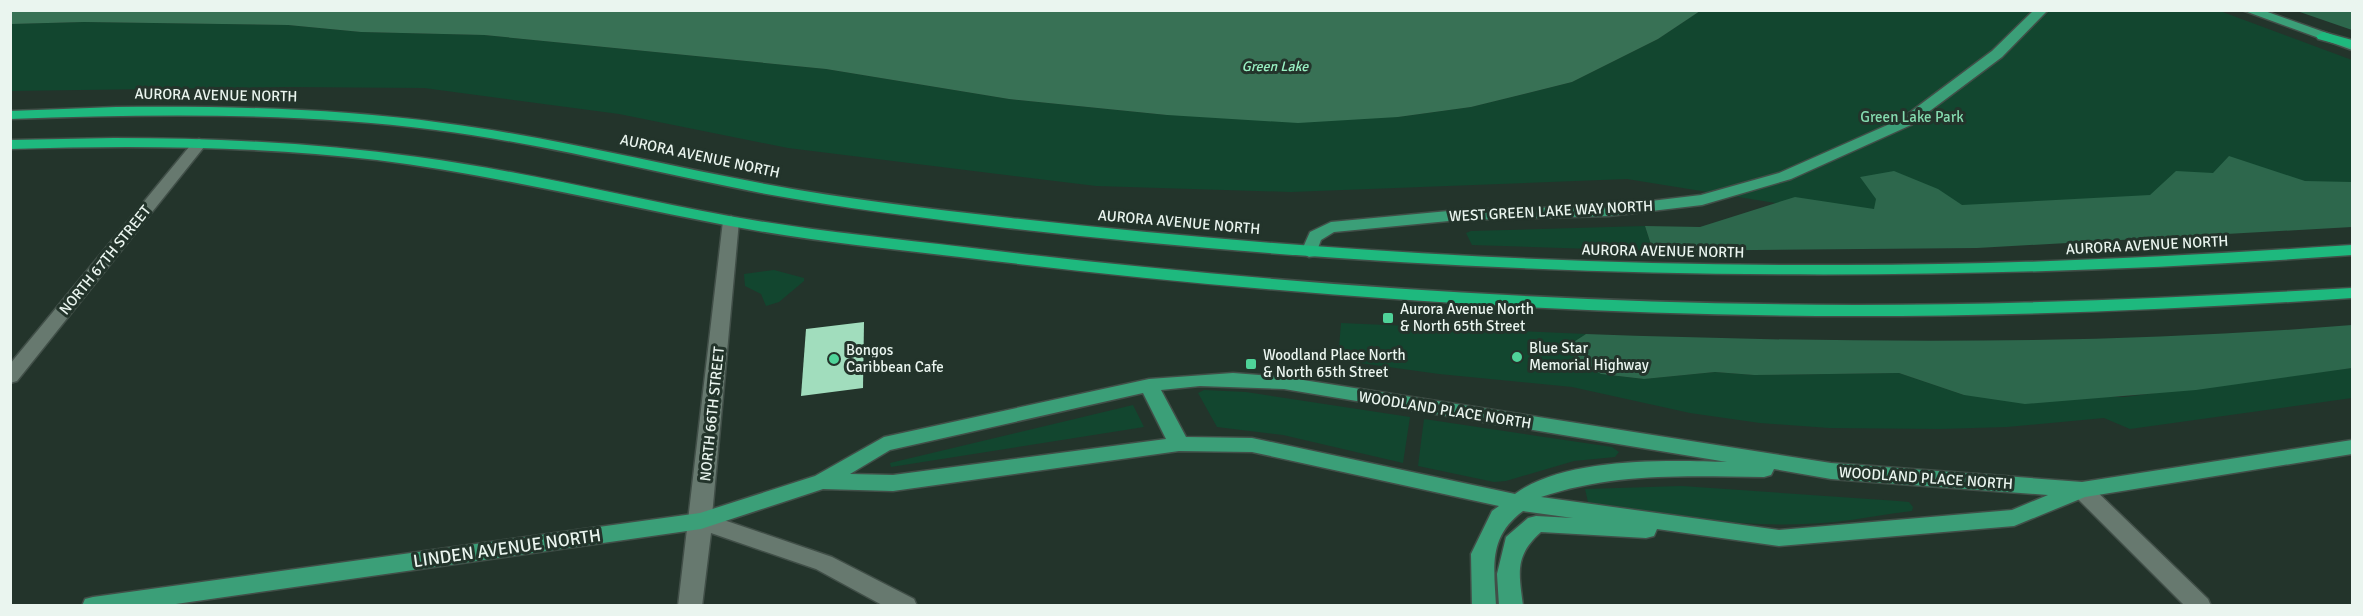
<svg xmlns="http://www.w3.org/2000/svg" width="2363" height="616" font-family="Signika,sans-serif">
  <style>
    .green { fill: #12462f }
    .forest { fill: #2d674c }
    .water { fill: #387155 }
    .building { fill: #a1ddbd }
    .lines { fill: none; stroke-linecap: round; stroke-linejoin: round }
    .minor-casing { stroke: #414f48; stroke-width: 3 }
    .major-casing { stroke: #414f48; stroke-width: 3 }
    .highway-casing { stroke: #414f48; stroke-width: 3 }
    .minor { fill: #67796f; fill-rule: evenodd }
    .major { fill: #3b9f78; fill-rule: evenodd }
    .highway { fill: #1eb97e; fill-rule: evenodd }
    .poi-dot { fill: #4fd399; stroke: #23342b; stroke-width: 2 }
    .labels { text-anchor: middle; stroke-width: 6; stroke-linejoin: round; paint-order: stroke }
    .far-water-label { font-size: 14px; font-style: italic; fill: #9af2c4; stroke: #23342b }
    .street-label { font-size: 15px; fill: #eaf5ef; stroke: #23342b }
    .park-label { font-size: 15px; fill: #85dcb0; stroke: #23342b }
    .poi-label { font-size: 15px; fill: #eaf5ef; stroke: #23342b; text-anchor: start }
    .near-street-label { font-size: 18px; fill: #eaf5ef; stroke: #23342b }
  </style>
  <rect width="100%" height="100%" fill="#23342b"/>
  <path class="green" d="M 1700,11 L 2220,11 L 2352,60 L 2352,194 L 1910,225 L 1627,179 L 1291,192 L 1096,186 L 788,148 L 619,114 L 424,88 L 287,87 L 11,91 L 10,24 L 84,22 L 288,25 L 361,32 L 484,35 L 826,69 L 1009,99 L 1167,115 L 1398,117 L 1471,107 L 1572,82 L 1658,39 Z
    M 1645,226 L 1653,251 L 1472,245 L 1466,233 L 1471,231 Z
    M 774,270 L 804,278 L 804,281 L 779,302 L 766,306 L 761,294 L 745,286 L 744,274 Z
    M 1341,323 L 1586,334 L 1569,345 L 1601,374 L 1643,379 L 1715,372 L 1754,375 L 1899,373 L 1964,395 L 2124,397 L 2352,368 L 2352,398 L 2130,429 L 2104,418 L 2007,427 L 1940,429 L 1829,428 L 1760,423 L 1690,413 L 1572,387 L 1439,374 L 1338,360 Z
    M 1204,390 L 1246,392 L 1410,417 L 1403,463 L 1283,435 L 1217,427 L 1198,393 Z
    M 1133,405 L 1144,427 L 891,467 L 890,463 Z
    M 1424,419 L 1612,447 L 1619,452 L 1615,457 L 1574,461 L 1506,481 L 1494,482 L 1418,466 Z
    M 1682,486 L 1898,501 L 1909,502 L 1913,507 L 1912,511 C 1886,514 1861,519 1835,522 C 1754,530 1668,517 1588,502 L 1585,489 Z"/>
  <path class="forest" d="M 2297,11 L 2352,11 L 2352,30 Z
    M 2229,156 L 2305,181 L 2352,182 L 2352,227 L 1977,248 L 1653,251 L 1645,226 L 1700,227 L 1795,197 L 1874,209 L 1876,199 L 1860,177 L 1894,171 L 1938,189 L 1962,205 L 2150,195 L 2176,171 L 2213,173 Z
    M 2352,325 L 2352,368 L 2196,390 L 2025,404 L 1964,395 L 1899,373 L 1754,375 L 1715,372 L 1644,379 L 1601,374 L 1576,361 L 1569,345 L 1586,334 C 1841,343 2098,346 2352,325 Z"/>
  <path class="water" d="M 10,11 L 11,10 L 1700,11 L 1658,39 L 1572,82 L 1471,107 L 1398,117 L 1298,123 L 1167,115 L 1009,99 L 826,69 L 484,35 L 361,32 L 288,25 L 84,22 L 11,24 Z"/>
  <path class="building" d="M 864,322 L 863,388 L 801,396 L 806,329 Z"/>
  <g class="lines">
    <g class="minor-casing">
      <path id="minor" d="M 199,139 L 204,141 L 207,144 L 204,147 L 17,381 L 10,383 L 10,364 L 194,141 Z
        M 731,216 L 739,221 L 712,516 L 832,557 L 914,599 L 917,606 L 884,606 L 816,569 L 711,533 L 702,606 L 678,606 L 723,221 Z
        M 2082,482 L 2090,485 L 2208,599 L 2211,606 L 2185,606 L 2074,495 L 2071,490 L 2074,485 Z"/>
    </g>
    <g class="major-casing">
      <path id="major" d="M 2034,10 L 2048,10 L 2002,57 L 1911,125 L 1791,179 L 1702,205 L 1609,216 L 1459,220 L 1334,232 L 1321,240 L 1315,256 L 1309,257 L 1301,252 L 1310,232 L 1331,222 L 1459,210 L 1609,206 L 1701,195 L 1779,173 L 1901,119 L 1992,51 Z
        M 2242,10 L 2262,10 L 2352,42 L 2352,50 Z
        M 1233,373 L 1284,377 L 1831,463 L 2082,482 L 2352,440 L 2352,454 L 2085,497 L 2014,526 L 1779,546 L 1657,529 L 1654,536 L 1646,538 L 1541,532 C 1514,556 1519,573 1523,606 L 1499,606 L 1497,574 L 1506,537 L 1528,518 L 1536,516 L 1573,518 L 1523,511 C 1488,537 1494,566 1496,606 L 1472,606 L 1471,554 L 1492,511 L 1499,506 L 1252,452 L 1179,451 L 893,491 L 823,489 L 701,529 L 162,606 L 82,606 L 85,599 L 93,597 L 700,513 L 815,476 L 884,437 L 1149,379 ZM 1200,386 L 1284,389 L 1727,462 C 1668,460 1564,457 1515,494 L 1252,438 L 1186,437 L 1161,390 ZM 1143,393 L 1166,439 L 893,475 L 850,474 L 890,450 ZM 1774,469 L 1831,479 L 2048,495 L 2012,510 L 1779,530 L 1541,497 C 1615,472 1687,476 1764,477 L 1771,475 Z"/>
    </g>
    <g class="highway-casing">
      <path id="highway" d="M 2323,32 L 2352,40 L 2352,48 L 2318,39 L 2316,36 Z
        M 116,107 C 226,106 335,108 443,123 C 552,137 658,164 765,184 C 846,199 929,209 1011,218 C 1288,249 1566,266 1844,265 C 2014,265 2183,256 2352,245 L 2352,255 C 1903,288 1454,279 1007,228 C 924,218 842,208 761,193 C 653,172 545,144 436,130 C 295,112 152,114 10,119 L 10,111 Z
        M 114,138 C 216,138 317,143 418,157 C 523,171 625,197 729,216 C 807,230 886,238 964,247 C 1260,283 1557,304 1855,305 C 2021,305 2186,297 2352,288 L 2352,298 C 2187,309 2022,316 1856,316 C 1556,316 1257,293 960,257 C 881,248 803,240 725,225 C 609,203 494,175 377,160 C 255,146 133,145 10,149 L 10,140 Z"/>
    </g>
    <use href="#minor" class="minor"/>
    <use href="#major" class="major"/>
    <use href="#highway" class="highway"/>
  </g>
  <g class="poi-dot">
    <rect x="1382" y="312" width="12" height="12" rx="3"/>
    <circle cx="1517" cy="357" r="6"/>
    <circle cx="834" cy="359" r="6"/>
    <rect x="1245" y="358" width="12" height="12" rx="3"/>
  </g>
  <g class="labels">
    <g class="far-water-label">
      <text x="1275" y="71">Green Lake</text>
    </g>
    <g class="street-label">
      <text transform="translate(216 95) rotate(1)" y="5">AURORA AVENUE NORTH</text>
      <text transform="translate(700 156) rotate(12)" y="5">AURORA AVENUE NORTH</text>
      <text transform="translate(1551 211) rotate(-3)" y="5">WEST GREEN LAKE WAY NORTH</text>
      <text transform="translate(1179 222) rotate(5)" y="5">AURORA AVENUE NORTH</text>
      <text transform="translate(2147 245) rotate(-3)" y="5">AURORA AVENUE NORTH</text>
      <text transform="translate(1663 251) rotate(1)" y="5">AURORA AVENUE NORTH</text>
      <text transform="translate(105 260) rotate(-51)" y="5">NORTH 67TH STREET</text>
      <text transform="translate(1445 410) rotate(9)" y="5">WOODLAND PLACE NORTH</text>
      <text transform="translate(712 414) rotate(-84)" y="5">NORTH 66TH STREET</text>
      <text transform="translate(1926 478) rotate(4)" y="5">WOODLAND PLACE NORTH</text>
    </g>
    <g class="park-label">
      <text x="1912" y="122">Green Lake Park</text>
    </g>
    <g class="poi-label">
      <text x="1400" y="314">Aurora Avenue North<tspan x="1400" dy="17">&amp; North 65th Street</tspan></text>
      <text x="1529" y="353">Blue Star<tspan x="1529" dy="17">Memorial Highway</tspan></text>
      <text x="846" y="355">Bongos<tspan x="846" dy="17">Caribbean Cafe</tspan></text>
      <text x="1263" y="360">Woodland Place North<tspan x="1263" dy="17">&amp; North 65th Street</tspan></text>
    </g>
    <g class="near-street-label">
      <text transform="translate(507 548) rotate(-8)" y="6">LINDEN AVENUE NORTH</text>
    </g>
  </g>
  <rect width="2363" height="616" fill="none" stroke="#eaf5ef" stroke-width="24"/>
</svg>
